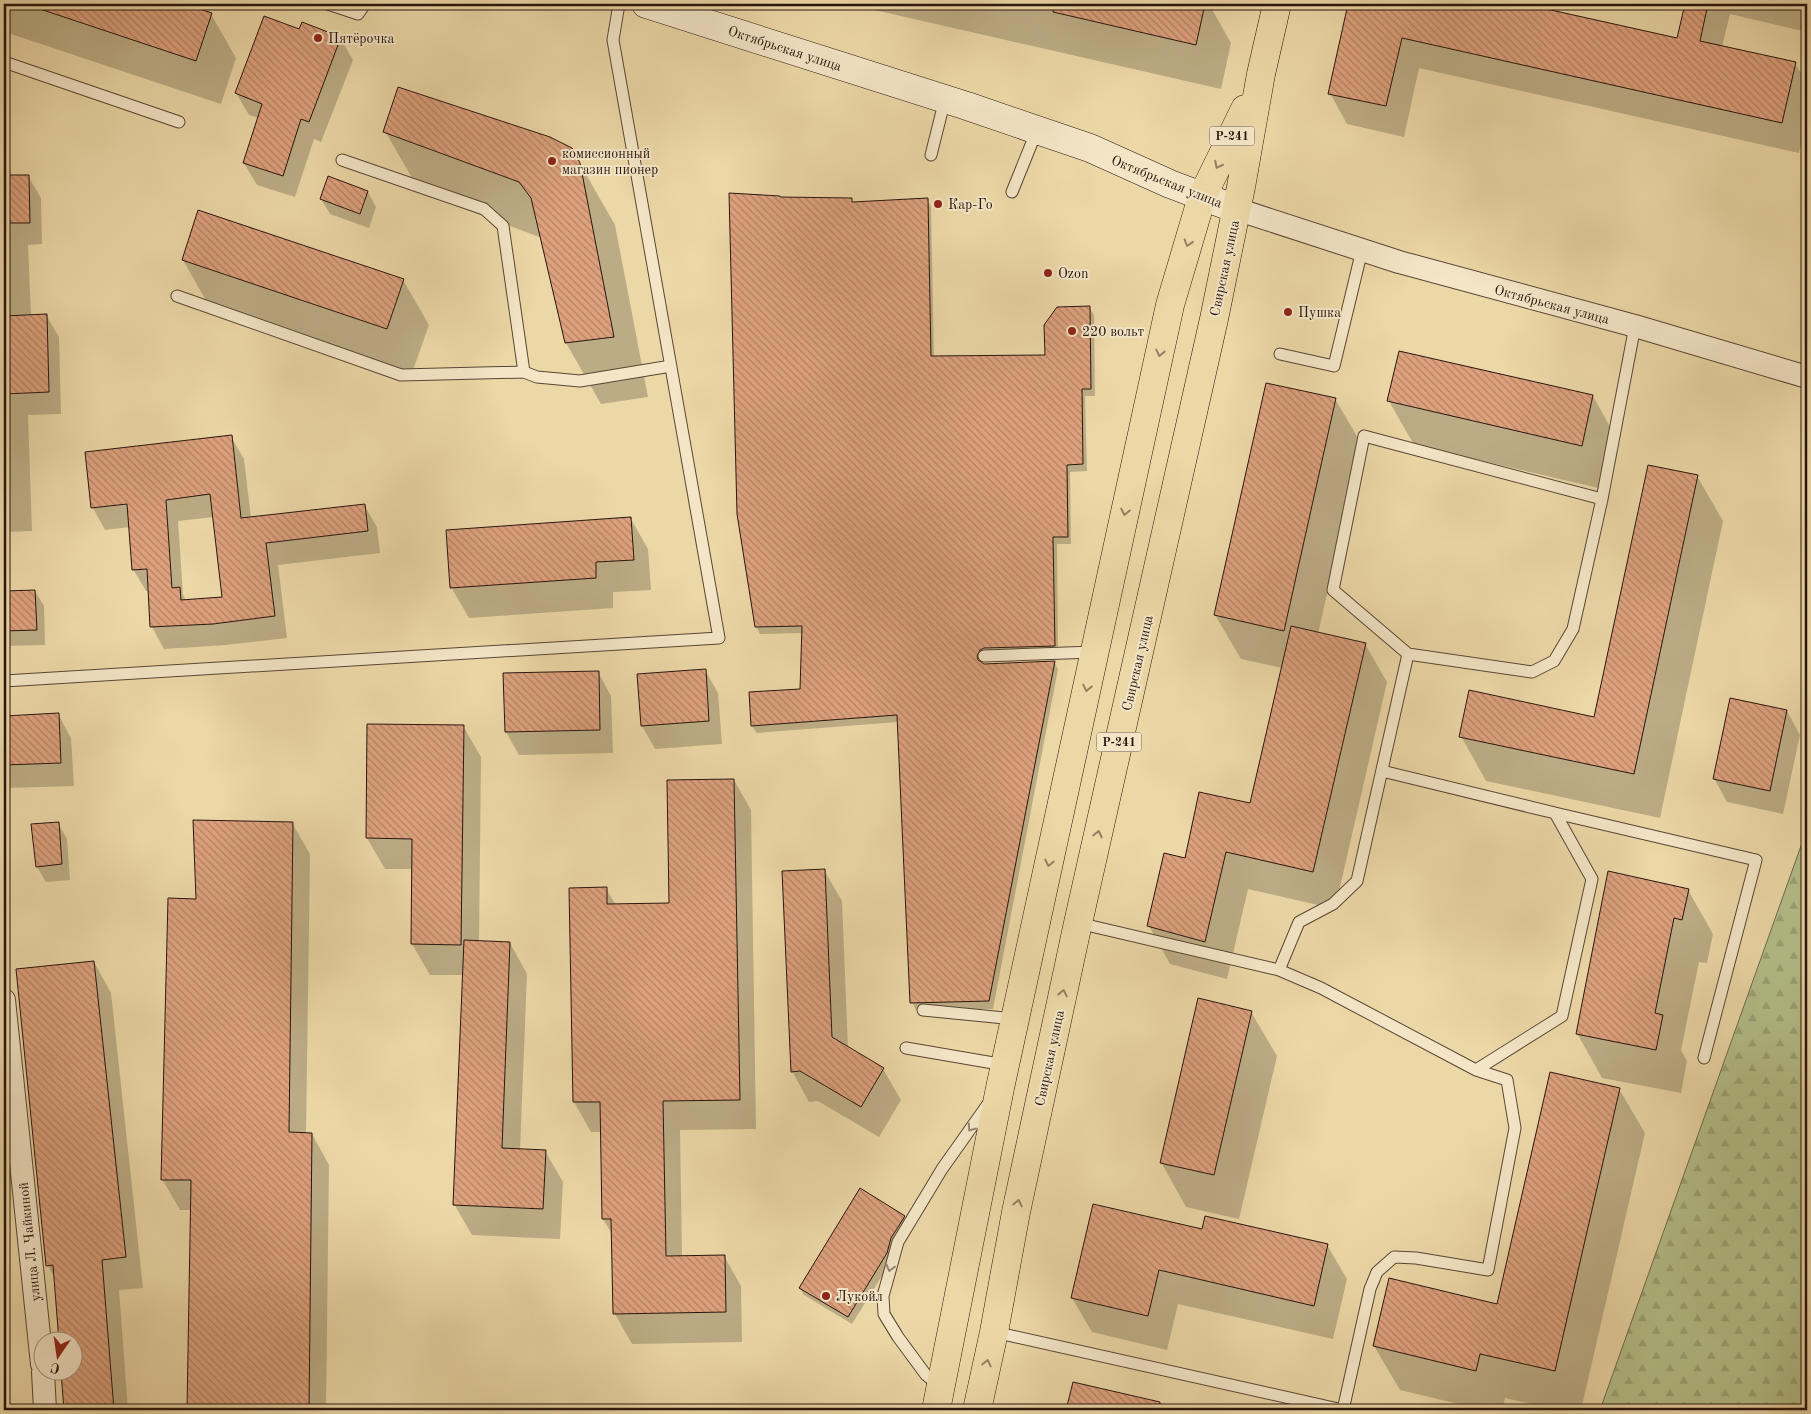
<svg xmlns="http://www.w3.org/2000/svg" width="1811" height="1414" font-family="'Old Standard TT',serif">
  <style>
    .forest { fill: url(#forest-firs); stroke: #6e6a4c }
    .shadow { fill: #0003; fill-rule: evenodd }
    .building { fill: url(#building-back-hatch); stroke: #28150e; fill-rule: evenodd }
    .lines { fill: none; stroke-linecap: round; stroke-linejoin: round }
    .service-casing { stroke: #594634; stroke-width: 13 }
    .minor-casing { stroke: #594634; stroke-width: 24 }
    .secondary-casing { stroke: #28150e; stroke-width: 29 }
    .trunk-casing { stroke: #28150e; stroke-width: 29 }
    .service { stroke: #f3e5c6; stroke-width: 11 }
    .minor { stroke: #f3e5c6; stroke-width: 22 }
    .secondary { stroke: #f3e5c6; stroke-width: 28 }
    .trunk { stroke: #ecd7a7; stroke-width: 28 }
    .oneway { stroke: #948062 }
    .oneway2 { stroke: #988773 }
    .poi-dot { fill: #8f2418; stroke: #f3e5c6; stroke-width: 2 }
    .labels { text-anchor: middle; stroke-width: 4; stroke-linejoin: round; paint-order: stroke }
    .shield { fill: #f3e5c6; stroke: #655345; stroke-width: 1 }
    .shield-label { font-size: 12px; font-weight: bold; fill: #28150e }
    .poi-label { font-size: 14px; fill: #28150e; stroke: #f3e5c6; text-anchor: start }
    .street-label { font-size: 14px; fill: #28150e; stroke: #f3e5c6 }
  </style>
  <defs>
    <pattern id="forest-firs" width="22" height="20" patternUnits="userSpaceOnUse" patternTransform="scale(1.25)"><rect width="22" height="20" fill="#b4bf8a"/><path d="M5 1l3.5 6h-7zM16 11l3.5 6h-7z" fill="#9ba376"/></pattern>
    <pattern id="building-back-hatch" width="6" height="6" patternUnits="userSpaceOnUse" patternTransform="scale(1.25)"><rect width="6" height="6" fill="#dda17d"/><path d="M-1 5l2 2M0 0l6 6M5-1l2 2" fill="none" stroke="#b38265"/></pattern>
  </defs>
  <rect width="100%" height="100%" fill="#ecd7a7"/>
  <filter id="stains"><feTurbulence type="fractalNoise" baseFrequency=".004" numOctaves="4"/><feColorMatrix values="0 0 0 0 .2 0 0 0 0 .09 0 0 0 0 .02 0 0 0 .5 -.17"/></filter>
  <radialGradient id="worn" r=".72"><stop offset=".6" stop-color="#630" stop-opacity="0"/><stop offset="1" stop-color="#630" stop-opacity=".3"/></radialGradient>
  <path class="forest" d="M 1807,829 L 1807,1410 L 1600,1410 Z"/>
  <path class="shadow" d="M 4,4 L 181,4 L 211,14 L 236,58 L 221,104 L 11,34 L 4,21 Z
    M 848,4 L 1209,4 L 1231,43 L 1221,89 Z
    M 1349,4 L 1519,4 L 1678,39 L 1686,5 L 1683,4 L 1807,4 L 1807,32 L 1730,14 L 1722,47 L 1795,63 L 1807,84 L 1807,118 L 1799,153 L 1419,68 L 1404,137 L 1347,124 L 1330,93 Z
    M 300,31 L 340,38 L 353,60 L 321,142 L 314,139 L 295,197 L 257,185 L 244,163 L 259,118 L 249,115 L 236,93 Z
    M 385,131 L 571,148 L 615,225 L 648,397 L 601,404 L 566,343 L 542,238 L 420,192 Z
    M 28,176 L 41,198 L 42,244 L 28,245 L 31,316 L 46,315 L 59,337 L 61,414 L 28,415 L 32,531 L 4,532 L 4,177 Z
    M 368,192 L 376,207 L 369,228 L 330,214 L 321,199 Z
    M 781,199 L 851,200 L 853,203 L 927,200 L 931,207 L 934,357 L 1046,356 L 1089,308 L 1094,315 L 1095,396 L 1085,396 L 1087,471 L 1070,472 L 1071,544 L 1057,544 L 1058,653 L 984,657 L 981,662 L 974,650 L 972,651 L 979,662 L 984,665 L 1054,662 L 1058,669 L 993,1009 L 916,1010 L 912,1002 L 898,722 L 757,733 L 752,726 L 802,690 L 803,633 L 760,634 L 756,626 Z
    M 183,260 L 403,280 L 429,325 L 412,373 L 208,304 Z
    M 1593,396 L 1618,441 L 1607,490 L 1414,445 L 1389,401 Z
    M 1335,399 L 1361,443 L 1318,634 L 1365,644 L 1387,682 L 1335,909 L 1248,889 L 1227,979 L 1170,964 L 1149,926 L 1186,859 L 1251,805 L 1282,668 L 1241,659 L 1215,615 Z
    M 231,437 L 244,459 L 251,518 L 364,505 L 377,527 L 380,553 L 278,565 L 287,638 L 226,645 L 164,649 L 152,627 L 150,591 L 146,591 L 133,569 L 130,527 L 105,530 L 93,508 ZM 214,517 L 224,598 L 186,600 L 183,595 L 178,521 Z
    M 1697,476 L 1723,521 L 1660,818 L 1486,781 L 1461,736 L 1595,718 Z
    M 631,519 L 648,549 L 651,590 L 613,592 L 613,608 L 469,618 L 451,587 Z
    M 35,591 L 44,606 L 45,645 L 4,646 L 4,592 Z
    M 705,670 L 718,693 L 722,744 L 655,749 L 642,726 Z
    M 598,672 L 611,696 L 613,753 L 519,755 L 506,732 Z
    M 1787,711 L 1800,735 L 1783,814 L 1727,802 L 1714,778 Z
    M 58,714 L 71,738 L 74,786 L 8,788 L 4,781 L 4,717 Z
    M 368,725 L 463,726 L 481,757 L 479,942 L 510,943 L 527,974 L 520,1150 L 545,1151 L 563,1182 L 560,1239 L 472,1235 L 454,1204 L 464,975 L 430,975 L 412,944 L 413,869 L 385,869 L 367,838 Z
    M 734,780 L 751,810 L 756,1129 L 680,1130 L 682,1257 L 724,1256 L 741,1286 L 742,1342 L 632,1344 L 615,1314 L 613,1236 L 603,1219 L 602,1132 L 591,1132 L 574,1102 L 570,889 L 606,889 L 616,905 L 670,904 Z
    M 58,823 L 67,839 L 70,880 L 46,882 L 37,867 Z
    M 292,823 L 310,854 L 306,1134 L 312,1134 L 329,1165 L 326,1410 L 189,1410 L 191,1210 L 180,1210 L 162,1179 L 197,900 Z
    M 824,870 L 842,901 L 848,1048 L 883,1069 L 901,1100 L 879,1137 L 818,1101 L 809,1102 L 792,1071 Z
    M 1688,890 L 1713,934 L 1707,963 L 1699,962 L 1681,1050 L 1687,1061 L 1681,1093 L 1602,1078 L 1577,1033 Z
    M 94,962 L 111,993 L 143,1288 L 119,1290 L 128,1410 L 65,1410 L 62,1372 L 72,1372 L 72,1342 L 55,1278 L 48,1266 Z
    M 1251,1012 L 1277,1056 L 1239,1219 L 1186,1207 L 1161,1162 Z
    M 1619,1089 L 1645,1133 L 1581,1410 L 1559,1410 L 1505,1398 L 1502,1410 L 1484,1410 L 1400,1390 L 1374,1346 L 1497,1305 Z
    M 1094,1205 L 1203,1231 L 1327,1245 L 1347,1279 L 1333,1339 L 1178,1304 L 1167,1350 L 1092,1332 L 1072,1298 Z
    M 904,1217 L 908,1224 L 891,1261 L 852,1324 L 804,1295 L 800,1288 Z
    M 1074,1383 L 1192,1410 L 1068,1410 Z"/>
  <path class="building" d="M 37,4 L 185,4 L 212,13 L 196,61 L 37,8 Z
    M 1054,4 L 1205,4 L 1196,45 L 1053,12 Z
    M 1348,4 L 1524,4 L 1677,38 L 1685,4 L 1708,4 L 1700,41 L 1796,62 L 1782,123 L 1402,38 L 1386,106 L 1328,94 Z
    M 264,16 L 299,29 L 302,22 L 341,37 L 309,122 L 301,119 L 283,176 L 243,163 L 262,104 L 235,93 Z
    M 398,87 L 550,137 L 572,148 L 580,163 L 614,337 L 565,343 L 531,198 L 519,182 L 383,132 Z
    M 4,175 L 29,175 L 30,223 L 4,223 Z
    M 328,176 L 368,191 L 360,214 L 320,199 Z
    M 729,193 L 780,196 L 780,197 L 852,198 L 852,202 L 928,198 L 931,356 L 1045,355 L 1044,325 L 1057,307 L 1090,306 L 1091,389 L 1082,389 L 1083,464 L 1067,465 L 1068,537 L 1053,537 L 1055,646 L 984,648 L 980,650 L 977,656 L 978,660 L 984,664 L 1055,661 L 989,1001 L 910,1003 L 897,715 L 751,726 L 749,692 L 800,689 L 802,626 L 755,627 L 737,514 Z
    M 198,210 L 404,279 L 387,329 L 182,260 Z
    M 47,314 L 49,392 L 4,394 L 4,316 Z
    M 1399,351 L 1593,395 L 1582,446 L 1387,401 Z
    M 1266,383 L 1336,398 L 1284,631 L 1214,615 Z
    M 232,435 L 241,518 L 365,504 L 368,531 L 266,543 L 275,616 L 213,624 L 150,627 L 147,569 L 132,570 L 127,504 L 91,508 L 85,452 ZM 210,494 L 222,597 L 181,600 L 180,587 L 172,588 L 166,500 Z
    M 1648,465 L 1698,475 L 1634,774 L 1459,737 L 1469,690 L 1594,717 Z
    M 631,517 L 634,560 L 596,562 L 596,578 L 450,588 L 446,530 Z
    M 35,590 L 37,630 L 4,631 L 4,591 Z
    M 1291,626 L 1366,643 L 1313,872 L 1226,852 L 1205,942 L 1147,926 L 1164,853 L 1185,858 L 1199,792 L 1250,803 Z
    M 706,669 L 709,721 L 641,726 L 637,674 Z
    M 599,671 L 600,730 L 505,732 L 503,673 Z
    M 1730,698 L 1787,710 L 1770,791 L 1713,779 Z
    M 59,713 L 61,763 L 4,765 L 4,716 Z
    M 367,724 L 464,725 L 461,945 L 411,944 L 412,839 L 366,838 Z
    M 734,779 L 740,1100 L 663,1101 L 666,1256 L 725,1255 L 726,1312 L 613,1314 L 611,1219 L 602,1219 L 600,1102 L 573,1102 L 569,888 L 607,887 L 607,904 L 669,903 L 667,780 Z
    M 193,820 L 293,822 L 289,1132 L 312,1133 L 309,1410 L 187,1410 L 191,1180 L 161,1180 L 168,898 L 196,899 Z
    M 59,822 L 62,864 L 36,867 L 31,824 Z
    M 825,869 L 832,1037 L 884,1068 L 861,1107 L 800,1071 L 791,1072 L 782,871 Z
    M 1608,871 L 1689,889 L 1682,920 L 1674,918 L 1655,1013 L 1663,1015 L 1656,1050 L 1576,1034 Z
    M 464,940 L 510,942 L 502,1148 L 546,1150 L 543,1209 L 453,1205 Z
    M 94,961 L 126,1257 L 102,1260 L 114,1410 L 64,1410 L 61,1372 L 72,1372 L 72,1342 L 59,1342 L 53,1265 L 46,1266 L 16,969 Z
    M 1198,998 L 1252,1011 L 1214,1175 L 1160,1163 Z
    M 1550,1072 L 1620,1088 L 1555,1371 L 1480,1354 L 1476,1371 L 1373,1346 L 1389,1278 L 1497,1304 Z
    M 860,1188 L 905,1216 L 891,1238 L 887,1253 L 848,1317 L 799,1288 Z
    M 1093,1204 L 1202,1229 L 1205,1216 L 1328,1244 L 1314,1306 L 1159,1270 L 1148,1316 L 1071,1298 Z
    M 1073,1382 L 1160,1402 L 1159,1410 L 1066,1410 Z"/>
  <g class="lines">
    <g class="service-casing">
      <path id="service" d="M 328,4 L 358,14 L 365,4
        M 4,62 L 179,122
        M 931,155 L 945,99
        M 342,160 L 484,209 L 503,226 L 524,372
        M 1012,192 L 1037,130
        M 177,296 L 401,375 L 524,372 L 537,377 L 580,381 L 671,366
        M 1280,354 L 1334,366 L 1362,250
        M 1408,654 L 1333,590 L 1364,436 L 1602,499
        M 984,656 L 1094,652
        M 4,681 L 719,638 L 613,40 L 619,4
        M 1382,771 L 1555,813 L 1592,879 L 1562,1016 L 1476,1070
        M 1555,813 L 1756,860 L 1704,1058
        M 1078,923 L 1279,970 L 1321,988 L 1476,1070 L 1507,1080 L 1515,1128 L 1488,1270 L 1416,1258 L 1394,1257 L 1377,1272 L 1370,1289 L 1343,1410
        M 1279,970 L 1299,922 L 1333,904 L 1357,881 L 1408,654 L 1532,672 L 1554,661 L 1573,629 L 1602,499 L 1635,326
        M 923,1010 L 1015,1019
        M 906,1048 L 1005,1065
        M 994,1332 L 1343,1410
        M 940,1386 L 926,1375 L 898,1337 L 884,1314 L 883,1296 L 898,1242 L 942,1169 L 988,1104"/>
    </g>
    <g class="minor-casing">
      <path id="minor" d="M 1236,209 L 1399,262 L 1635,326 L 1807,377
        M 4,1000 L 42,1364
        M 43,1372 L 45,1410"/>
    </g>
    <g class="secondary-casing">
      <path id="secondary" d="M 646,4 L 967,106 L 1037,130 L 1090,148 L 1170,184 L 1236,209"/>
    </g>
    <g class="trunk-casing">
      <path id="trunk" d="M 936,1410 L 1000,1088 L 1170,305 L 1202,197 L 1245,109
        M 977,1410 L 994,1332 L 1016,1212 L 1078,923 L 1214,319 L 1241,187 L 1261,74 L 1277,4"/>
    </g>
    <use href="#service" class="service"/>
    <use href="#minor" class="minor"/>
    <use href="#secondary" class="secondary"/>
    <use href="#trunk" class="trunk"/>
  </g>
  <defs><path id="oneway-chevron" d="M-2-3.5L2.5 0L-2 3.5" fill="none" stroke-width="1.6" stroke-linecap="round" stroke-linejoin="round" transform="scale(1.25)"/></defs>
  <g class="oneway">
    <use href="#oneway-chevron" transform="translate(1218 165) rotate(117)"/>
    <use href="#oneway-chevron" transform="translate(1188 243) rotate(107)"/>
    <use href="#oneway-chevron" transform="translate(1160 353) rotate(102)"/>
    <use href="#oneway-chevron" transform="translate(1125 512) rotate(102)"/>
    <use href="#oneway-chevron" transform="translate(1087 688) rotate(102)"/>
    <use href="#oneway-chevron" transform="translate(1098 834) rotate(-77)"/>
    <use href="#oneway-chevron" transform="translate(1049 863) rotate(102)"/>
    <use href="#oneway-chevron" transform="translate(1063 993) rotate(-78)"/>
    <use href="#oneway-chevron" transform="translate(1018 1203) rotate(-78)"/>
    <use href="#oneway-chevron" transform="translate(987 1363) rotate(-77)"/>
  </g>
  <g class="oneway2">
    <use href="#oneway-chevron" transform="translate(971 1128) rotate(125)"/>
    <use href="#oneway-chevron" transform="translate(890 1268) rotate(105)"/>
  </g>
  <g class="poi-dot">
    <circle cx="318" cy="38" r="5"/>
    <circle cx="552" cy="161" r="5"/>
    <circle cx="938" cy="204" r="5"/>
    <circle cx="1048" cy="273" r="5"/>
    <circle cx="1288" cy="312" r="5"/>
    <circle cx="1072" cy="331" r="5"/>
    <circle cx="826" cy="1296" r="5"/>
  </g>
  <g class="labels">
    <g class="shield">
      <rect x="1209.5" y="126.5" width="45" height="19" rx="4"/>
      <rect x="1096.5" y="732.5" width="45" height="19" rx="4"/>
    </g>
    <g class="shield-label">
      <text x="1232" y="140">Р-241</text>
      <text x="1119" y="746">Р-241</text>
    </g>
    <g class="poi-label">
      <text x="328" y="43">Пятёрочка</text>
      <text x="562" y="158">комиссионный<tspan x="562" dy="16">магазин пионер</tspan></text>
      <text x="948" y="209">Кар-Го</text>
      <text x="1058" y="278">Ozon</text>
      <text x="1298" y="317">Пушка</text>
      <text x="1082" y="336">220 вольт</text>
      <text x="836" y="1301">Лукойл</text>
    </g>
    <g class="street-label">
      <text transform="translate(785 48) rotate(18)" y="5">Октябрьская улица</text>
      <text transform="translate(1167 181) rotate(22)" y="5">Октябрьская улица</text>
      <text transform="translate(1224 268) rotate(-78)" y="5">Свирская улица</text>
      <text transform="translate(1552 304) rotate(15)" y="5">Октябрьская улица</text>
      <text transform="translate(1137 663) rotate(-77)" y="5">Свирская улица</text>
      <text transform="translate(1049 1058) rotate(-78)" y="5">Свирская улица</text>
      <text transform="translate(29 1242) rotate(-96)" y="5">улица Л. Чайкиной</text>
    </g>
  </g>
  <rect width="1811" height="1414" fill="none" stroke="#ecd7a7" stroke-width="20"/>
  <rect x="5" y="5" width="1801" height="1404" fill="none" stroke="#28150e" stroke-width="2.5"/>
  <rect x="10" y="10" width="1791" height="1394" fill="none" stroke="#28150e"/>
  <g transform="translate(58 1356) rotate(193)"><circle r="24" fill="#f3e5c6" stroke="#a2927c"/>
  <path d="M0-4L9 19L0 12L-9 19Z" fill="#8f2418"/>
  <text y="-8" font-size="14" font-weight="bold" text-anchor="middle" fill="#28150e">С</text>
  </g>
  <rect width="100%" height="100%" filter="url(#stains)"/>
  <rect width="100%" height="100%" fill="url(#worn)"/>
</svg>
